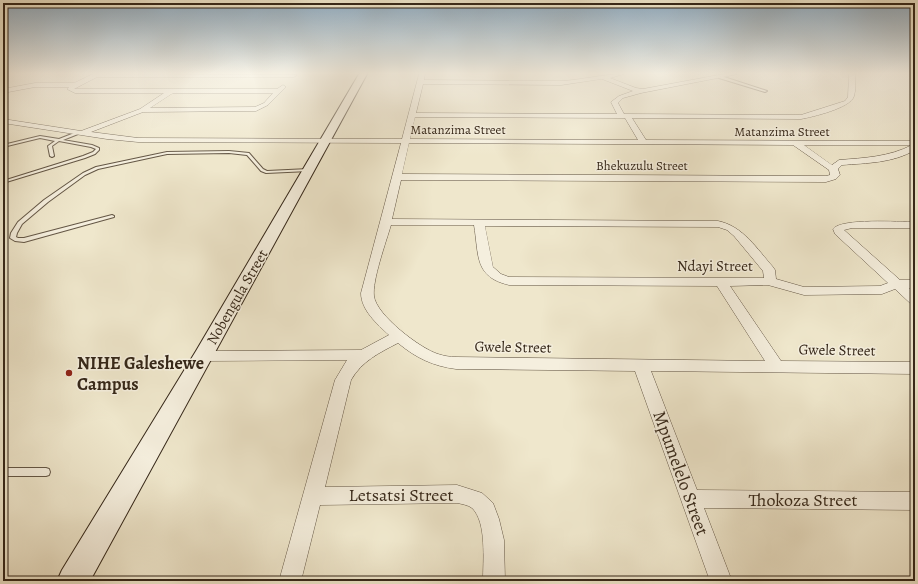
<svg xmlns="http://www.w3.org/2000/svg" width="918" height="584" font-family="Alegreya,serif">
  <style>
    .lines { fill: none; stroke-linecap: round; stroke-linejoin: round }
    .lane-casing { stroke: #645746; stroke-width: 2 }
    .street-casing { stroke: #645746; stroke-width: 1 }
    .secondary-casing { stroke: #352719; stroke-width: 2 }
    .lane { fill: #f5efde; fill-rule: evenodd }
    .street { fill: #f5efde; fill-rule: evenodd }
    .secondary { fill: #f5efde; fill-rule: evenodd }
    .poi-dot { fill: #8f2418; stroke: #f5efde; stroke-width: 1.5 }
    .labels { text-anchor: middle; stroke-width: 3; stroke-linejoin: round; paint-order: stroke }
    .far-street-label { font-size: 13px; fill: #352719; stroke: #f5efde }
    .street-label { font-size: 15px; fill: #352719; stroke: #f5efde }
    .near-poi-label { font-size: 18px; font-weight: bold; fill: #352719; stroke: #f5efde; text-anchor: start }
    .near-street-label { font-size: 18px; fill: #352719; stroke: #f5efde }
  </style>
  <rect width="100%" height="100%" fill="#efe7cc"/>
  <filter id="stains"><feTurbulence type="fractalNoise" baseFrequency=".005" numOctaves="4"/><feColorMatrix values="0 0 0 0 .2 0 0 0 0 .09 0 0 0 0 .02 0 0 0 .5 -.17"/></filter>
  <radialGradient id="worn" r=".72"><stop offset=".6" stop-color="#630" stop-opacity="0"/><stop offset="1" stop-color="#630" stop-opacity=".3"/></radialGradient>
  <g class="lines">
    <g class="lane-casing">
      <path id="lane" d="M 719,76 L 721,76 L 767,91 L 765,92 L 719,78 Z
        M 77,132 L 78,132 L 78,134 L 63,140 L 92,145 L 99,148 L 99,150 L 95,154 L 85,158 L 3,183 L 3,181 L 83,156 L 93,152 L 96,149 L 91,147 L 59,141 L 52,146 L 54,156 L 52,157 L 50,156 L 48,146 L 55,141 L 40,138 L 3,147 L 3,145 L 40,136 L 59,139 Z
        M 229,151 L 249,153 L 263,169 L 267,171 L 309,169 L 311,170 L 309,171 L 266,173 L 261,171 L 247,155 L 229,153 L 167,154 L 98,169 L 85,175 L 48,202 L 22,224 L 17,233 L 16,237 L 18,238 L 24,238 L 112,215 L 114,216 L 114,217 L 24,242 L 15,241 L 10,238 L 11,233 L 18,222 L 44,200 L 83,173 L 96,167 L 167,152 Z
        M 3,468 L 46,468 L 49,469 L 50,472 L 49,475 L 46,476 L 3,476 Z"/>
    </g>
    <g class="street-casing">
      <path id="street" d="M 93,74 L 297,75 L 294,77 L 97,77 L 74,89 L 277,89 L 283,85 L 286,87 L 268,105 L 256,111 L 143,112 L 91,132 L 138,138 L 402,139 L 419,74 L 425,74 L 424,80 L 561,81 C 582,80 603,74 624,74 L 610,78 L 636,88 L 643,89 L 724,74 L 738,74 L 641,93 L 623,98 L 618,103 L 624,114 L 801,115 L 845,101 L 848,97 L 849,74 L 855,74 C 855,81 856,90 854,96 C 851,108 812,117 801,119 L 632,118 L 646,140 L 915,141 L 915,150 C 893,163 867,163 842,165 L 838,169 L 840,175 L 836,179 L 826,182 L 401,180 L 392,219 L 718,221 C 743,226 757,249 773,267 L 775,270 L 776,279 L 804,287 L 880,286 L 888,283 L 835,234 L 833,229 C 841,218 899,222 915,222 L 915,228 L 852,228 L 844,230 L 900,280 L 915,280 L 915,288 L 909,288 L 915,293 L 915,304 L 910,303 L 895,289 L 882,294 L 804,295 L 768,285 L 730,286 L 781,361 L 915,362 L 915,374 L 651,371 L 697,490 L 915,492 L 915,510 L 704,508 L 732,581 L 710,581 L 635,371 L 456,369 C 433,366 416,358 398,343 C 379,353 362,361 351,380 L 325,487 L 457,485 L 482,493 L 493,503 L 499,519 L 504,540 L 505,581 L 483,581 C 483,561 487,522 472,508 C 468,505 462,504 457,503 L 320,505 L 301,581 L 279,581 L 335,380 L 347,360 L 203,361 L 198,360 L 195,356 L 198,352 L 203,351 L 361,350 L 389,335 C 377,324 361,310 361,293 L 401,143 L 138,142 L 107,139 L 3,123 L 3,119 L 81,131 L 140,109 L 164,93 L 75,93 L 67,89 L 69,87 L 35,87 L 3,93 L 3,89 L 35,83 L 74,83 ZM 602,79 L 633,91 L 619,96 L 611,102 L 617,114 L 416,113 L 423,84 L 561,85 ZM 173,93 L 273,93 L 264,103 L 255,107 L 150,108 ZM 415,117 L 625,118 L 638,140 L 410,139 ZM 409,143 L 793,145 L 829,170 L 830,175 L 826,176 L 402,174 ZM 804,145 L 912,145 C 889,157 864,158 839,160 L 832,165 ZM 391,225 L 474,225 C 479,255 474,277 509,285 L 717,286 L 765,361 L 456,357 C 450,357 444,356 438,354 C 421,349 376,315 374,296 C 372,281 386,242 391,225 ZM 485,226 L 718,227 L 727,230 L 734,236 L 763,271 L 764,278 L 509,277 L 501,274 L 493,267 Z
        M 911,74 L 915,74 L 915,76 L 912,75 Z"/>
    </g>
    <g class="secondary-casing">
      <path id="secondary" d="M 359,74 L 367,74 L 90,581 L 57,581 L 62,570 L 196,351 Z"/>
    </g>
    <use href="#lane" class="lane"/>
    <use href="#street" class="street"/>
    <use href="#secondary" class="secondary"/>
  </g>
  <linearGradient id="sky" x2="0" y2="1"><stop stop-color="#91aec4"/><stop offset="0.47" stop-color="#f8f4e8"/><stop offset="1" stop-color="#f8f4e8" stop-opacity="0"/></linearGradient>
  <rect width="918" height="156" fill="url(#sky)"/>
  <circle class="poi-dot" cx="69" cy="373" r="4"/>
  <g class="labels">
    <g class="far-street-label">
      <text x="458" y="134">Matanzima Street</text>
      <text x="782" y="136">Matanzima Street</text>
      <text x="642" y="170">Bhekuzulu Street</text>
    </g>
    <g class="street-label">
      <text x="715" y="271">Ndayi Street</text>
      <text transform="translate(237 297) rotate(-60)" y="5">Nobengula Street</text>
      <text transform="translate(513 347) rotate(1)" y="5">Gwele Street</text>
      <text transform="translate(837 350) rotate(1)" y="5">Gwele Street</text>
    </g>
    <g class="near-poi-label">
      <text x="77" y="369">NIHE Galeshewe<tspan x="77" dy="21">Campus</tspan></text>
    </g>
    <g class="near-street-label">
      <text transform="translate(681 473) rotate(70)" y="6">Mpumelelo Street</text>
      <text x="401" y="501">Letsatsi Street</text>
      <text x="803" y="506">Thokoza Street</text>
    </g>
  </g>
  <rect width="918" height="584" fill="none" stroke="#efe7cc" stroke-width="16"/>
  <rect x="4" y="4" width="910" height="576" fill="none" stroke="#352719" stroke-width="2"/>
  <rect x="8" y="8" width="902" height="568" fill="none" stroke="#352719"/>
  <rect width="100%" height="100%" filter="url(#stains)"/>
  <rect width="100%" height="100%" fill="url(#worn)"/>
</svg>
